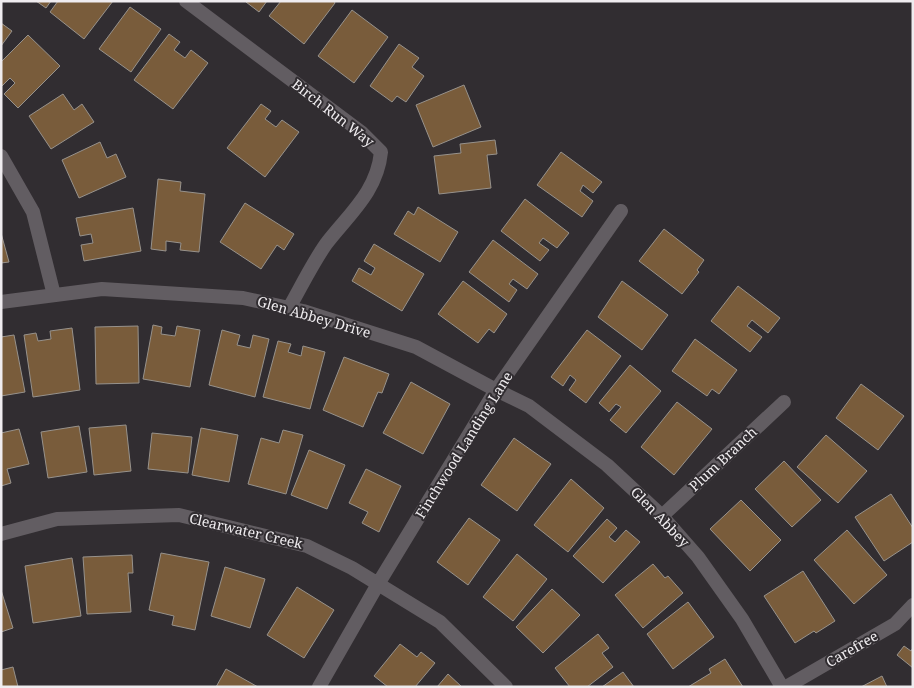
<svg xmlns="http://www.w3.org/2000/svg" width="914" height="688" font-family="'Noto Serif',serif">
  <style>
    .building { fill: #795c3b; stroke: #97928c }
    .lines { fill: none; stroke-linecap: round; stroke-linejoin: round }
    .minor { stroke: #625d62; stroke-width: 14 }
    .labels { text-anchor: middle; stroke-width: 4; stroke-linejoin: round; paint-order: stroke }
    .street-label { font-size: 14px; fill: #efecef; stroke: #312d31 }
  </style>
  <rect width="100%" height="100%" fill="#312d31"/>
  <path class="building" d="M 36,1 L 51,1 L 46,8 Z
    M 58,1 L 113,1 L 84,39 L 50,12 Z
    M 247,1 L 267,1 L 259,12 L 246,2 Z
    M 281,1 L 334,1 L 335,3 L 304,44 L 269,16 Z
    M 130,7 L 161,29 L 131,72 L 99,49 Z
    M 352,10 L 388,37 L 354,83 L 318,56 Z
    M 1,23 L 12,31 L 1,46 Z
    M 169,34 L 180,42 L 174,50 L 185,58 L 191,50 L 208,63 L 173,109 L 134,80 Z
    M 28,35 L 60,66 L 18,108 L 4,94 L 15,83 L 10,78 L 1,87 L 1,62 Z
    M 399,44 L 419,58 L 412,67 L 424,76 L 406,102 L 397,96 L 392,102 L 370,86 Z
    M 464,85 L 481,127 L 433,147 L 416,105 Z
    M 63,94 L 74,110 L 82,104 L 94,122 L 51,149 L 29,116 Z
    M 261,104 L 271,111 L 265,119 L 276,127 L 282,120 L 299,132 L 265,177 L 227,148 Z
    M 495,140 L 497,154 L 487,155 L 491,188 L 439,194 L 434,156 L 461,153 L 460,144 Z
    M 100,142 L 107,158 L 116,154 L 126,177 L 79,198 L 62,160 Z
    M 561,152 L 602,182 L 593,193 L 583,185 L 580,191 L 593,201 L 582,217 L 537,185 Z
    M 158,179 L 181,182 L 180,191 L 205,194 L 199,252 L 180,250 L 181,243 L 166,241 L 166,251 L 151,249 Z
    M 525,199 L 569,233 L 557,248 L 543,238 L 539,243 L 549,250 L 540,261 L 501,231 Z
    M 245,203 L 294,234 L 284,250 L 277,245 L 261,269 L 220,242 Z
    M 418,207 L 458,232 L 440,262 L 394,234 L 408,211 L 414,215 Z
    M 133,208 L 141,251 L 84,261 L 81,245 L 93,243 L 91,234 L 80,236 L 76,218 Z
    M 664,229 L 704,260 L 697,270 L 699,272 L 682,294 L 639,261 Z
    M 1,233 L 9,262 L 1,263 Z
    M 493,240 L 538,274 L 527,289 L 513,279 L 509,284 L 517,290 L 509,302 L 469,272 Z
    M 374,244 L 424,274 L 402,311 L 352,281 L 359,268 L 371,275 L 375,268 L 364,261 Z
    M 463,281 L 507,314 L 494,333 L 489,329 L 478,343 L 438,314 Z
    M 622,281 L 668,315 L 642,350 L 598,317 Z
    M 738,286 L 780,318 L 768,333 L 752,320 L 747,326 L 762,337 L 750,352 L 711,321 Z
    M 153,325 L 162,327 L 161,334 L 175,336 L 177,326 L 200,330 L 190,387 L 143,379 Z
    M 138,326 L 139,383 L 96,384 L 95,327 Z
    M 72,328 L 80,390 L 33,397 L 24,335 L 36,333 L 38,341 L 51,339 L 50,331 Z
    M 222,330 L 240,335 L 237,345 L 250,348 L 253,335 L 269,339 L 255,397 L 209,385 Z
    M 587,330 L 621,356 L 586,403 L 569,390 L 576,380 L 570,375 L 563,386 L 551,377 Z
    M 14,335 L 25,392 L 1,396 L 1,337 Z
    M 695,339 L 737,370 L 719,394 L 712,389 L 707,396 L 672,371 Z
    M 278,341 L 291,344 L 288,352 L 301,356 L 303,346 L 325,352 L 310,409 L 263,397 Z
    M 344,357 L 389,374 L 382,393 L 378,392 L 363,427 L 323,410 Z
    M 630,365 L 661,391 L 626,433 L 610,420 L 621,407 L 616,404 L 609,412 L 599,403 Z
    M 411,382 L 450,404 L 423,454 L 383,433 Z
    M 861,384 L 904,416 L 878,450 L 836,418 Z
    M 677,402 L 712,429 L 674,475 L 641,447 Z
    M 126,425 L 131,471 L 94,475 L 89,428 Z
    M 79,426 L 87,472 L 48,478 L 41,432 Z
    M 201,428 L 238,435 L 229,482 L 192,475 Z
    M 19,429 L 29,464 L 7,469 L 11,483 L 1,486 L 1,433 Z
    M 283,430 L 303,435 L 286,494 L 248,484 L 261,438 L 279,443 Z
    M 152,433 L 192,437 L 188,473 L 148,469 Z
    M 826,435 L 867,471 L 838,503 L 797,467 Z
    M 514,438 L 551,464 L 517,511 L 481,485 Z
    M 309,450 L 345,465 L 327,509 L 291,495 Z
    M 784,461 L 821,500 L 792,527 L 755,489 Z
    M 366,469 L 401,486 L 379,532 L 362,523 L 368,512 L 349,503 Z
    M 571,479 L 604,508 L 568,552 L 534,525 Z
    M 891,494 L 913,528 L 913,542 L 884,561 L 855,517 Z
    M 741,500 L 781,540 L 750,571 L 710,529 Z
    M 469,518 L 500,540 L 468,585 L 437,562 Z
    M 607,519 L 617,528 L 609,537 L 615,542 L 626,530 L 640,542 L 603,583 L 573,556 Z
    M 847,530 L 887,575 L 854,604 L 814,560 Z
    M 161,553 L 209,562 L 195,630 L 172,625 L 174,616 L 149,610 Z
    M 517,554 L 547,579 L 513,621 L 483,597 Z
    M 132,555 L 133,573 L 128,573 L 131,612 L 87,614 L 83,557 Z
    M 72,558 L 81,616 L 33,623 L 25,566 Z
    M 653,564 L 665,578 L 668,576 L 683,593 L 643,628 L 615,595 Z
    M 225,567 L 265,579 L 250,628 L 211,616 Z
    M 803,571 L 835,621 L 816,633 L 814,631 L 795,643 L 764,596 Z
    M 297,587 L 334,610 L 304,658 L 267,635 Z
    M 552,589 L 580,615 L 543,653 L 516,627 Z
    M 1,590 L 13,628 L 1,632 Z
    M 688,602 L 714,637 L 673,669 L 647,634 Z
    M 598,634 L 609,648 L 602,653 L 613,667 L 587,687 L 570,687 L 555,668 Z
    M 400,644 L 417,657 L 421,652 L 435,663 L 415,687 L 388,687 L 374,676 Z
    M 904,646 L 911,651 L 913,648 L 913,668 L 897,655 Z
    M 725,659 L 743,687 L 688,687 L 711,673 L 709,669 Z
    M 13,667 L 18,687 L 1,687 L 1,670 Z
    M 226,669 L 258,687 L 216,687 Z
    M 623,672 L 634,687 L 602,687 Z
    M 448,674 L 462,687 L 437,687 Z
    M 882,676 L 887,687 L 861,687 Z"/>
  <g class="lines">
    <path class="minor" d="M 186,1 L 361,132 L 381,152 C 377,192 349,214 326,244 C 312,264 301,287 289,308
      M 1,156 L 33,212 L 54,295
      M 1,302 L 102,289 L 243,298 L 303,311 L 416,347 L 496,390 L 529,406 L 607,465 L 662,516 L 698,557 L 742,619 L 782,687
      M 662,516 L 784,402
      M 1,534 L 57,519 L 179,515 L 307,546 L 352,568 L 440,622 L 506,687
      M 319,687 L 378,584 L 496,390 L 621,211
      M 786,687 L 895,624 L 913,605"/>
  </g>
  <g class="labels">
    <g class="street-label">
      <text transform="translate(333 113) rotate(38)" y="5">Birch Run Way</text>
      <text transform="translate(314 317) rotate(16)" y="5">Glen Abbey Drive</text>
      <text transform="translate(464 445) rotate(-58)" y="5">Finchwood Landing Lane</text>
      <text transform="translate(723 459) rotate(-43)" y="5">Plum Branch</text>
      <text transform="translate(660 517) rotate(46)" y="5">Glen Abbey</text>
      <text transform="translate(246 531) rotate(13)" y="5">Clearwater Creek</text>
      <text transform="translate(852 649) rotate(-30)" y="5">Carefree</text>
    </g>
  </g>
  <rect width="914" height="688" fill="none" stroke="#efecef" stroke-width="5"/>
</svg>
